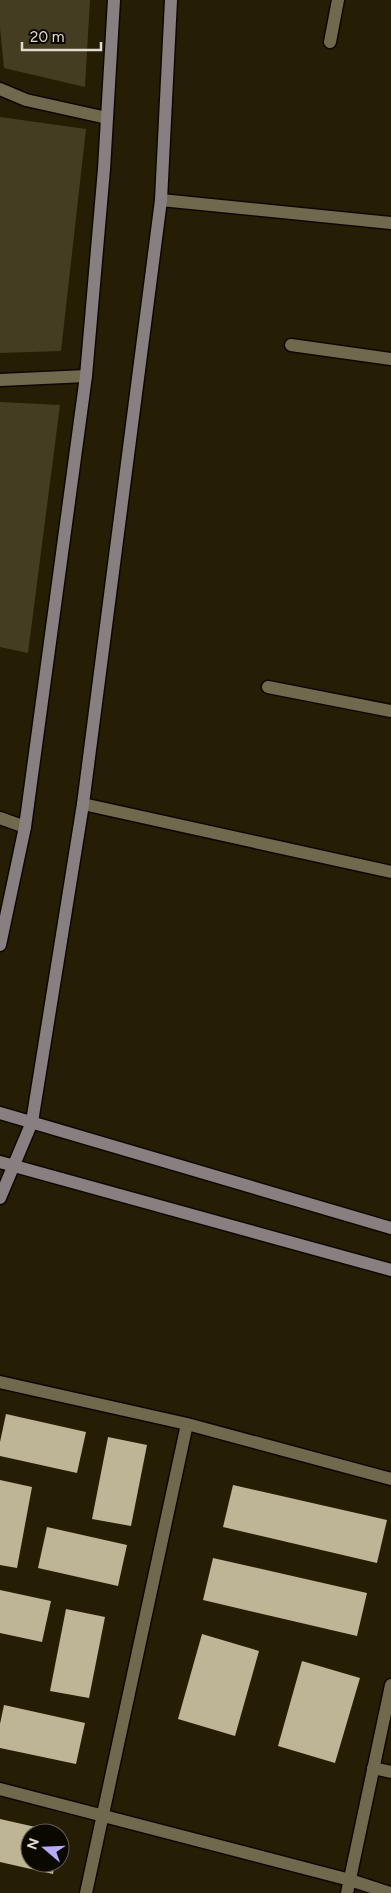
<svg xmlns="http://www.w3.org/2000/svg" width="391" height="1893" font-family="Figtree,sans-serif">
  <style>
    .green { fill: #453d21 }
    .building { fill: #beb597 }
    .lines { fill: none; stroke-linecap: round; stroke-linejoin: round }
    .street-casing { stroke: #0e0700; stroke-width: 15 }
    .secondary-casing { stroke: #0e0700; stroke-width: 15 }
    .street { stroke: #71694d; stroke-width: 12 }
    .secondary { stroke: #877f80; stroke-width: 12 }
  </style>
  <rect width="100%" height="100%" fill="#251e04"/>
  <path class="green" d="M 0,0 L 90,0 L 85,87 L 4,68 L 0,28 Z
    M 0,117 L 86,129 L 61,351 L 0,353 Z
    M 0,402 L 60,405 L 28,653 L 0,647 Z"/>
  <path class="building" d="M 6,1414 L 86,1432 L 77,1473 L 0,1456 L 0,1442 Z
    M 108,1437 L 147,1445 L 131,1526 L 92,1519 Z
    M 0,1480 L 32,1487 L 17,1568 L 0,1565 Z
    M 233,1485 L 387,1520 L 377,1563 L 223,1527 Z
    M 47,1527 L 127,1545 L 118,1586 L 38,1568 Z
    M 213,1558 L 367,1593 L 357,1636 L 203,1600 Z
    M 0,1590 L 51,1601 L 42,1642 L 0,1633 Z
    M 66,1609 L 105,1617 L 89,1698 L 50,1691 Z
    M 202,1634 L 259,1651 L 235,1736 L 178,1719 Z
    M 302,1661 L 360,1678 L 335,1763 L 278,1746 Z
    M 4,1705 L 85,1723 L 76,1764 L 0,1748 L 0,1724 Z
    M 0,1819 L 62,1833 L 61,1839 L 60,1833 L 30,1833 L 30,1863 L 55,1863 L 53,1874 L 0,1862 Z"/>
  <g class="lines">
    <g class="street-casing">
      <path id="street" d="M 330,42 L 338,0
        M 0,89 L 26,100 L 107,118
        M 161,200 L 391,223
        M 291,345 L 391,359
        M 0,380 L 86,376
        M 268,687 L 391,711
        M 83,804 L 391,872
        M 0,818 L 25,827
        M 0,1382 L 187,1424 L 391,1479
        M 373,1768 L 391,1772
        M 0,1789 L 350,1880 L 390,1893
        M 86,1893 L 187,1424
        M 347,1893 L 391,1685"/>
    </g>
    <g class="secondary-casing">
      <path id="secondary" d="M 0,945 L 25,827 L 86,376 L 104,169 L 114,0
        M 0,1113 L 391,1228
        M 0,1162 L 391,1270
        M 0,1198 L 32,1122 L 83,804 L 161,200 L 171,0"/>
    </g>
    <use href="#street" class="street"/>
    <use href="#secondary" class="secondary"/>
  </g>
  <g transform="translate(45 1848) rotate(289)"><circle r="24" fill="#0b0802" stroke="#615d53"/>
  <path d="M0-4L9 19L0 12L-9 19Z" fill="#b5acf8"/>
  <text y="-8" font-size="14" font-weight="bold" text-anchor="middle" fill="#e1dccd">N</text>
  </g>
  <path d="M22 42v8h79v-8" fill="none" stroke="#e1dccd" stroke-width="2.5"/>
  <text x="30" y="42" font-size="15" fill="#e1dccd" stroke="#0b0802" stroke-width="4" paint-order="stroke">20 m</text>
</svg>
